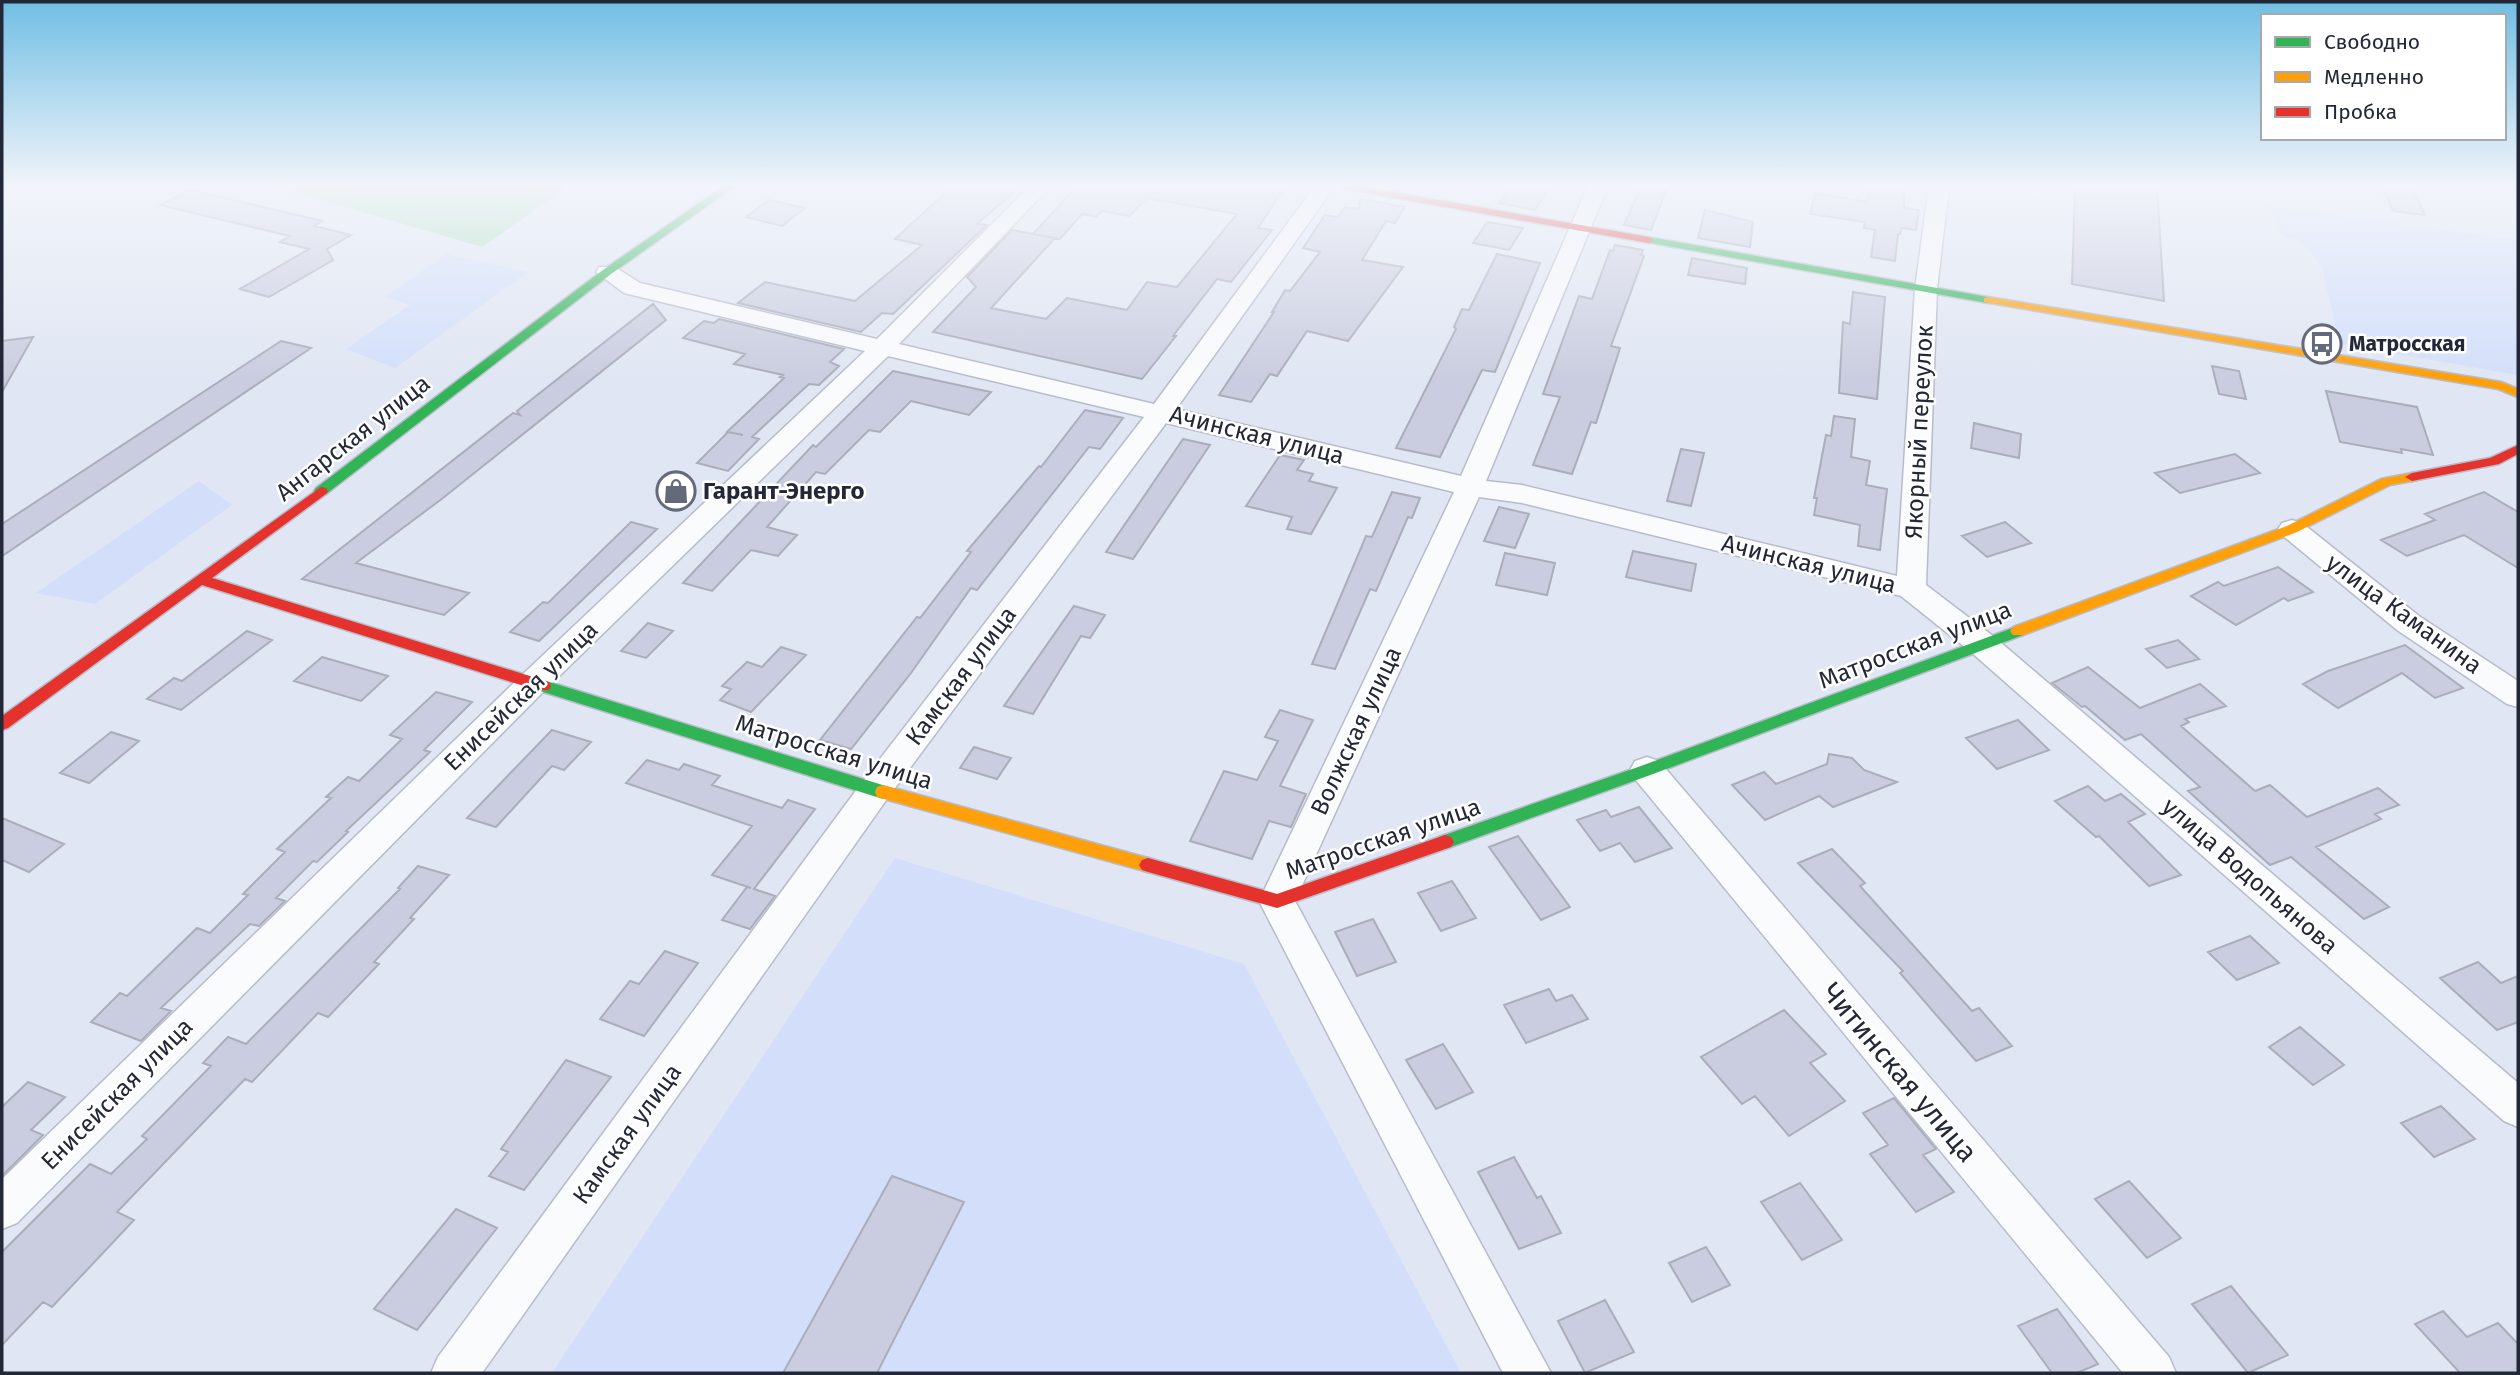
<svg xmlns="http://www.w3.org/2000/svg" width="2520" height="1375" font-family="'Fira Sans',sans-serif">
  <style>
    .built { fill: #d3dffa }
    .green { fill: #aedeb9 }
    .building { fill: #cacddf; stroke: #abadbb; stroke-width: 2 }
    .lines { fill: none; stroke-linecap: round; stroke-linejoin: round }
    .street-casing { stroke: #b6bcc9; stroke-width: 3 }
    .fast-casing { stroke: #b6bcc9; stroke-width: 3 }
    .slow-casing { stroke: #b6bcc9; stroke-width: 3 }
    .jam-casing { stroke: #b6bcc9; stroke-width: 3 }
    .street { fill: #fafbfd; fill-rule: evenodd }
    .fast { fill: #30b455; fill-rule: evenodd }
    .slow { fill: #ff9f0a; fill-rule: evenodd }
    .jam { fill: #e5322d; fill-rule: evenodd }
    .labels { text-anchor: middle; stroke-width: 5; stroke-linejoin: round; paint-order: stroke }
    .far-poi-label { font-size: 21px; font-weight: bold; fill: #222837; stroke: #fff; text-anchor: start }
    .street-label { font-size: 24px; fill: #222837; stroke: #fff }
    .poi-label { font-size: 24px; font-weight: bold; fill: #222837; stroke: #fff; text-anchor: start }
    .near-street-label { font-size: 28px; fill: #222837; stroke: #fff }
  </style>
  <rect width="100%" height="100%" fill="#e0e6f3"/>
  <path class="built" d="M 2268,206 L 2518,240 L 2518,375 L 2340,344 L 2321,265 L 2302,242 L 2281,235 Z
    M 446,254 L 528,272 L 395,368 L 346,349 L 410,305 L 386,297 Z
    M 199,481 L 232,505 L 95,604 L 36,593 Z
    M 895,858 L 1244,964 L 1461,1373 L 552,1373 Z"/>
  <path class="green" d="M 274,186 L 569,186 L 482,247 Z"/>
  <path class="building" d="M 953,186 L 1021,186 L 977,224 L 987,225 L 893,314 L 882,313 L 861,332 L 738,303 L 765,282 L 855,301 L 922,245 L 895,239 Z
    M 1081,186 L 1260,186 L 1283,190 L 1258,228 L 1272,230 L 1231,282 L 1217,279 L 1173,336 L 1176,336 L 1142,379 L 933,332 L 976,287 L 967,277 L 1012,230 L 1055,238 L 991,308 L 1046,319 L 1067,298 L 1127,310 L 1147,282 L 1177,287 L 1237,214 L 1147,198 L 1129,216 L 1102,211 L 1096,217 L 1082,214 L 1060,239 L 1033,234 L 1076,187 Z
    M 1511,186 L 1550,186 L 1535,210 L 1499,203 Z
    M 1641,186 L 1663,186 L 1662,190 L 1666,190 L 1651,230 L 1624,225 Z
    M 1868,186 L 1904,186 L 1904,208 L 1919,210 L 1916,230 L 1901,228 L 1900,234 L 1898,234 L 1895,261 L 1871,257 L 1875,230 L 1864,228 L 1865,222 L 1810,214 L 1815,193 L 1867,202 Z
    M 2075,186 L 2157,186 L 2164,301 L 2072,284 Z
    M 2382,186 L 2411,186 L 2425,215 L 2393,211 Z
    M 190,190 L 323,221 L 314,226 L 351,235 L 327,249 L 333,260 L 269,297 L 240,289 L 309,249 L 280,242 L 290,236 L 160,205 Z
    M 1360,199 L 1405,207 L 1395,223 L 1386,221 L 1362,260 L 1403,267 L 1348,341 L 1307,331 L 1277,376 L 1270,374 L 1251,402 L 1219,395 L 1274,312 L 1272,312 L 1285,290 L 1290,291 L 1320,252 L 1303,248 L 1325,215 L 1338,217 L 1345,207 L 1359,209 Z
    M 769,200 L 801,207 L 805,208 L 782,226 L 746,217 Z
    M 1705,210 L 1753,222 L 1750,247 L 1698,238 Z
    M 1487,222 L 1523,228 L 1509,250 L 1473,243 Z
    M 1615,245 L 1643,250 L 1641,255 L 1644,256 L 1611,346 L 1620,348 L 1596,423 L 1591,422 L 1572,474 L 1533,465 L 1560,397 L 1543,394 L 1579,296 L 1592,299 L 1610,250 L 1613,251 Z
    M 1497,254 L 1540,263 L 1495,372 L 1482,370 L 1440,457 L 1396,448 L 1456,329 L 1454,327 L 1462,309 L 1469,310 Z
    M 1692,258 L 1747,268 L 1745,284 L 1688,275 Z
    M 1853,292 L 1885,297 L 1877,399 L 1839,393 L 1843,322 L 1850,324 Z
    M 653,304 L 666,320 L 443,498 L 356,563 L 469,593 L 444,615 L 302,579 L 513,413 L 520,415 L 517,411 Z
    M 719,319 L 844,349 L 830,362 L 839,366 L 819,385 L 809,384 L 782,409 L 752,437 L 759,439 L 728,471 L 697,463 L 728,432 L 743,435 L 727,432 L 784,378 L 780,377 L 783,375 L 734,364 L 745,354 L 683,338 L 704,321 L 714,323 Z
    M 33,337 L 2,392 L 2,341 Z
    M 281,341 L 311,348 L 2,556 L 2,524 Z
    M 2212,366 L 2239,371 L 2246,399 L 2219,394 Z
    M 893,371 L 991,392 L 969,415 L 911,401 L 880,432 L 869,430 L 825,474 L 816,472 L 767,527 L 797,535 L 778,556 L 751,550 L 712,591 L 683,583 L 813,445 L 816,447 Z
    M 2326,391 L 2417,407 L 2433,455 L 2401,449 L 2402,453 L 2340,442 Z
    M 1085,410 L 1123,418 L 1100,449 L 1089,447 L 977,590 L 971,588 L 911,673 L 851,749 L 820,740 L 917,617 L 920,618 L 971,552 L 967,551 L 1039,466 L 1041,467 Z
    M 1834,416 L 1855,419 L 1851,457 L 1870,461 L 1866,485 L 1887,489 L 1880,550 L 1858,546 L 1860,525 L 1814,515 L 1817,498 L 1814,498 L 1826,435 L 1831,436 Z
    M 1974,423 L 2021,434 L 2019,458 L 1971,448 Z
    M 1183,439 L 1210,445 L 1133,559 L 1106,552 Z
    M 1681,449 L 1704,453 L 1691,506 L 1667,501 Z
    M 2235,454 L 2260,473 L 2180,493 L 2155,473 Z
    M 1280,455 L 1304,460 L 1297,470 L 1313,474 L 1309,481 L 1337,488 L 1311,534 L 1287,529 L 1292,517 L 1246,506 Z
    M 1392,492 L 1420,498 L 1412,518 L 1408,517 L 1376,591 L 1370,589 L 1335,669 L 1312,664 L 1366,536 L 1372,537 Z
    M 2484,492 L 2518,512 L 2518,568 L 2464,535 L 2407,556 L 2381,540 L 2435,520 L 2425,514 Z
    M 1499,507 L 1529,514 L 1515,548 L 1484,541 Z
    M 631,522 L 657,529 L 539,641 L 510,632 L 543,602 L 548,603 Z
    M 2005,522 L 2031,543 L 1987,557 L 1962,536 Z
    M 1633,551 L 1696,564 L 1691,591 L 1626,577 Z
    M 1505,553 L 1555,563 L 1547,595 L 1496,585 Z
    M 2278,567 L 2313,592 L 2288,601 L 2284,598 L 2236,625 L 2191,596 L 2218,582 L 2224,586 Z
    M 1074,606 L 1105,615 L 1090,638 L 1081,636 L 1033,714 L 1004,706 Z
    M 648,623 L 673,631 L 646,658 L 621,651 Z
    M 247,631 L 272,640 L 181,710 L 147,699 L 174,678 L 182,681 Z
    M 2178,640 L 2199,659 L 2167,668 L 2146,649 Z
    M 2405,645 L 2463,688 L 2435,698 L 2402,673 L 2338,708 L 2303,684 L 2328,671 Z
    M 781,647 L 806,655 L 751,712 L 720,700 L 731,689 L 722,686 L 747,662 L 762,667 Z
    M 322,657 L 388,676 L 361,701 L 294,681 Z
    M 2088,667 L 2140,708 L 2200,684 L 2226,706 L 2185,719 L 2189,722 L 2181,726 L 2255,791 L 2270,785 L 2307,817 L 2378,788 L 2399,805 L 2375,814 L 2381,819 L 2316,847 L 2389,907 L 2364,919 L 2291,857 L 2270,865 L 2188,791 L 2200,787 L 2141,734 L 2125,740 L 2085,706 L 2082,707 L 2052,683 Z
    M 436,692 L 472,702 L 424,750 L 430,752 L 346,831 L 348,832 L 317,862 L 313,861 L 276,898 L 285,901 L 259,926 L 250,924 L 161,1008 L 171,1011 L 141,1041 L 91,1022 L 120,993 L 127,996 L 197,928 L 210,933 L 248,895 L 243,894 L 285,852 L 277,849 L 331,798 L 326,797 L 348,777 L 359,781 L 402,739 L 390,735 Z
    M 1280,710 L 1313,720 L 1280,786 L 1306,794 L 1291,827 L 1269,821 L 1252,859 L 1190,841 L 1224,771 L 1257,780 L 1278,741 L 1265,737 Z
    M 2018,720 L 2049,750 L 1997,769 L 1966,738 Z
    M 552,730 L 591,742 L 564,770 L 552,766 L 496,827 L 467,818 Z
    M 111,732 L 139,741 L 89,783 L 60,773 Z
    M 974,747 L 1011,758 L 997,779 L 960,768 Z
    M 1829,754 L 1852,758 L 1864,770 L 1897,782 L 1833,807 L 1819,796 L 1765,820 L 1732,785 L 1764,772 L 1776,784 L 1827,764 Z
    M 647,760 L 679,770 L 684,764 L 720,776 L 712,785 L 782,808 L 788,800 L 815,809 L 754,889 L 775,896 L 750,929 L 722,920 L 747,887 L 751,888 L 712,875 L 752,826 L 626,783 Z
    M 2088,786 L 2105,801 L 2121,794 L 2145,814 L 2128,822 L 2181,875 L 2149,886 L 2099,836 L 2096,837 L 2055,801 Z
    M 1639,807 L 1672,848 L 1635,862 L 1620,843 L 1600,851 L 1577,820 L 1606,810 L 1611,817 Z
    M 2,818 L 64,844 L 29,872 L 2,860 Z
    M 1518,836 L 1570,907 L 1541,920 L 1489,847 Z
    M 1832,849 L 1865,883 L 1860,886 L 1972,1011 L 1979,1008 L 2012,1046 L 1976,1061 L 1900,973 L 1903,971 L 1798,863 Z
    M 418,866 L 449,875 L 410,918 L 414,919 L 374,962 L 379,964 L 328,1017 L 318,1013 L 252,1082 L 245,1079 L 117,1212 L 134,1220 L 52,1307 L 43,1302 L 2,1345 L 2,1252 L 90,1164 L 111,1174 L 147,1139 L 142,1136 L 211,1066 L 203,1063 L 228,1037 L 246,1044 L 400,889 L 398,888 Z
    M 1452,881 L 1476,918 L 1441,931 L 1418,893 Z
    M 1373,919 L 1396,962 L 1357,976 L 1335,932 Z
    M 2250,936 L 2279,963 L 2237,980 L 2208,952 Z
    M 665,951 L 698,963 L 644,1036 L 600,1019 L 630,981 L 639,984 Z
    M 2478,962 L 2501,983 L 2518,976 L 2518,1022 L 2497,1030 L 2440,978 Z
    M 1549,989 L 1556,1001 L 1572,995 L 1588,1019 L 1526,1043 L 1504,1005 Z
    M 1784,1010 L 1826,1054 L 1810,1063 L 1845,1101 L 1789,1136 L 1755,1096 L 1742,1104 L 1701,1057 Z
    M 2300,1027 L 2344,1065 L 2313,1085 L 2269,1047 Z
    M 1443,1044 L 1473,1092 L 1436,1109 L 1406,1060 Z
    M 566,1060 L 611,1077 L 524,1190 L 489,1176 L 508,1152 L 501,1149 Z
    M 28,1082 L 65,1097 L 31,1130 L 43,1135 L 2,1176 L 2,1107 Z
    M 1894,1098 L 1936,1149 L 1923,1155 L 1954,1192 L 1916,1212 L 1870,1154 L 1888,1145 L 1863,1113 Z
    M 2441,1106 L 2475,1139 L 2434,1157 L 2401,1123 Z
    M 1514,1157 L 1537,1198 L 1541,1196 L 1561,1233 L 1519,1249 L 1478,1172 Z
    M 892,1176 L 964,1202 L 877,1373 L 783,1373 Z
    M 2129,1181 L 2181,1238 L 2147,1258 L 2095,1199 Z
    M 1800,1183 L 1842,1240 L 1802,1260 L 1761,1202 Z
    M 456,1209 L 497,1228 L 417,1330 L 374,1309 Z
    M 1706,1247 L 1730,1285 L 1692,1302 L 1669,1263 Z
    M 2231,1286 L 2248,1307 L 2288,1355 L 2248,1373 L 2192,1304 Z
    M 1605,1300 L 1634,1352 L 1585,1373 L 1558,1321 Z
    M 2057,1309 L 2098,1364 L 2077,1373 L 2052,1373 L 2018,1326 Z
    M 2443,1311 L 2467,1337 L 2498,1323 L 2518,1344 L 2518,1373 L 2460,1373 L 2415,1324 Z"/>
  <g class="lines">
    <g class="street-casing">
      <path id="street" d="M 1030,186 L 1051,186 L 899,344 L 1154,404 L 1315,186 L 1335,186 L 1176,409 L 1461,476 L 1588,186 L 1608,186 L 1486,481 L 1522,485 L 1897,576 L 1915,289 L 1929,186 L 1949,186 L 1937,289 L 1926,585 L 1993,636 L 2518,1083 L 2518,1127 L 2504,1121 L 1971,652 L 1901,596 L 1522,503 L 1479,497 L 1295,901 L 1551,1373 L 1503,1373 L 1259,901 L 1454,492 L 1166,423 L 887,799 L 482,1373 L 431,1373 L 438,1357 L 863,781 L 1144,417 L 888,356 L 544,691 L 17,1223 L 2,1229 L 2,1179 L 522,675 L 865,351 L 624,293 L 596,272 L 599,267 L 615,267 L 640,283 L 877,339 Z
        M 2292,520 L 2302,523 L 2419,616 L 2518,681 L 2518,707 L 2507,704 L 2397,630 L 2282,535 L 2278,529 L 2282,523 Z
        M 1647,757 L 1659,761 L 2169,1357 L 2176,1373 L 2123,1373 L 1635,779 L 1630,770 L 1635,761 Z"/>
    </g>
    <g class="fast-casing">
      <path id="fast" d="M 724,186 L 735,186 L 611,274 L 326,494 L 316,494 L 314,491 L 316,488 L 603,270 Z
        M 1649,237 L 1988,297 L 1994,300 L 1988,303 L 1645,242 L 1644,240 Z
        M 2018,626 L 2023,627 L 2026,631 L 2023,635 L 1653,774 L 1445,849 L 1439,847 L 1436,842 L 1439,837 L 1641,766 Z
        M 543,680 L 889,787 L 891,792 L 889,797 L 883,799 L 537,690 L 535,686 Z"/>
    </g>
    <g class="slow-casing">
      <path id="slow" d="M 1988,297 L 2501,382 L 2518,389 L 2518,397 L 2498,389 L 1984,302 L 1984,298 Z
        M 2412,473 L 2417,474 L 2419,477 L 2417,480 L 2390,485 L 2297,532 L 2023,635 L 2013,635 L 2010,631 L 2013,627 L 2287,526 L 2381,479 Z
        M 883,785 L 1148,858 L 1154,860 L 1157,865 L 1154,870 L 1148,872 L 877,797 L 875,792 L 877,787 Z"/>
    </g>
    <g class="jam-casing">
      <path id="jam" d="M 1339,186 L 1359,186 L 1649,237 L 1654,240 L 1649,243 L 1344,189 Z
        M 2518,445 L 2518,454 L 2499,464 L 2412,481 L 2405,477 L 2412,473 L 2490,458 Z
        M 321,487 L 326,488 L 328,491 L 326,494 L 212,578 L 549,682 L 551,686 L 549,690 L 537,690 L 202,585 L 8,728 L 2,730 L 2,716 Z
        M 1445,835 L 1451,837 L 1454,842 L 1451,847 L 1277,908 L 1148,872 L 1142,870 L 1139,865 L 1142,860 L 1148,858 L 1277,894 Z"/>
    </g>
    <use href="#street" class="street"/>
    <use href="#fast" class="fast"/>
    <use href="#slow" class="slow"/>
    <use href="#jam" class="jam"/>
  </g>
  <linearGradient id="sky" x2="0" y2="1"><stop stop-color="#70bee4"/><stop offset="0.49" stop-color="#f1f4fa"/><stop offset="1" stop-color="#f1f4fa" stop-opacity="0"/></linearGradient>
  <rect width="2520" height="378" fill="url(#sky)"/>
  <defs>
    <g id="bus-ring" transform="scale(2.0125)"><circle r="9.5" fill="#fff" stroke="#646a79" stroke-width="1.5"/><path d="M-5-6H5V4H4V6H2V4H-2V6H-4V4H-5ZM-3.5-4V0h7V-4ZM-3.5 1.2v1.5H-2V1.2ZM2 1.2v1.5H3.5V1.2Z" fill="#646a79"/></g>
    <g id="shop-ring" transform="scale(2.0125)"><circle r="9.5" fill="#fff" stroke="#646a79" stroke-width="1.5"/><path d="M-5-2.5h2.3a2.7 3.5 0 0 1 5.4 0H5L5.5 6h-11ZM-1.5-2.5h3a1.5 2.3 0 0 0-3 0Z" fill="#646a79"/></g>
  </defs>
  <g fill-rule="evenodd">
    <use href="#bus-ring" x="2322" y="344"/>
    <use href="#shop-ring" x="676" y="491"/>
  </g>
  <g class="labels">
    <g class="far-poi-label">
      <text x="2349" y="351">Матросская</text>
    </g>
    <g class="street-label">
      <text transform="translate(1919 432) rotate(-87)" y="8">Якорный переулок</text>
      <text transform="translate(1257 435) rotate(14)" y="8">Ачинская улица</text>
      <text transform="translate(353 438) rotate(-38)" y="8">Ангарская улица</text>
      <text transform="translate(1809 564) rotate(14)" y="8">Ачинская улица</text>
      <text transform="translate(2404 614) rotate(36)" y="8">улица Каманина</text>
      <text transform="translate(1915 645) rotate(-21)" y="8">Матросская улица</text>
      <text transform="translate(961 676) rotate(-53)" y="8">Камская улица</text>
      <text transform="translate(521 696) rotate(-44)" y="8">Енисейская улица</text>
      <text transform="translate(1356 731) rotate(-65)" y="8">Волжская улица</text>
      <text transform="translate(834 752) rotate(17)" y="8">Матросская улица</text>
      <text transform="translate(1383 839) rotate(-19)" y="8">Матросская улица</text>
      <text transform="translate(2250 876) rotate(41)" y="8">улица Водопьянова</text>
      <text transform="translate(117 1094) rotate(-45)" y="8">Енисейская улица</text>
      <text transform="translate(627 1134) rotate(-54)" y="8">Камская улица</text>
    </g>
    <g class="poi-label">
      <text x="703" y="499">Гарант-Энерго</text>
    </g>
    <g class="near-street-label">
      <text transform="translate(1900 1072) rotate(50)" y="10">Читинская улица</text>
    </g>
  </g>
  <rect width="2520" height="1375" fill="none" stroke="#222837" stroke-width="7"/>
  <rect x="2261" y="14" width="245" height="126" fill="#ffffff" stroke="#a7a9af" stroke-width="2"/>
  <rect x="2275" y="37" width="35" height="10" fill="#30b455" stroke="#a7a9af" stroke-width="2"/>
  <text x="2324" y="49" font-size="21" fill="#222837">Свободно</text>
  <rect x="2275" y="72" width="35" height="10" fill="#ff9f0a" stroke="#a7a9af" stroke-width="2"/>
  <text x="2324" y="84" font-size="21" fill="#222837">Медленно</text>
  <rect x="2275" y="107" width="35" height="10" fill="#e5322d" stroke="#a7a9af" stroke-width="2"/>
  <text x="2324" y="119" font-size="21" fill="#222837">Пробка</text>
</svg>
